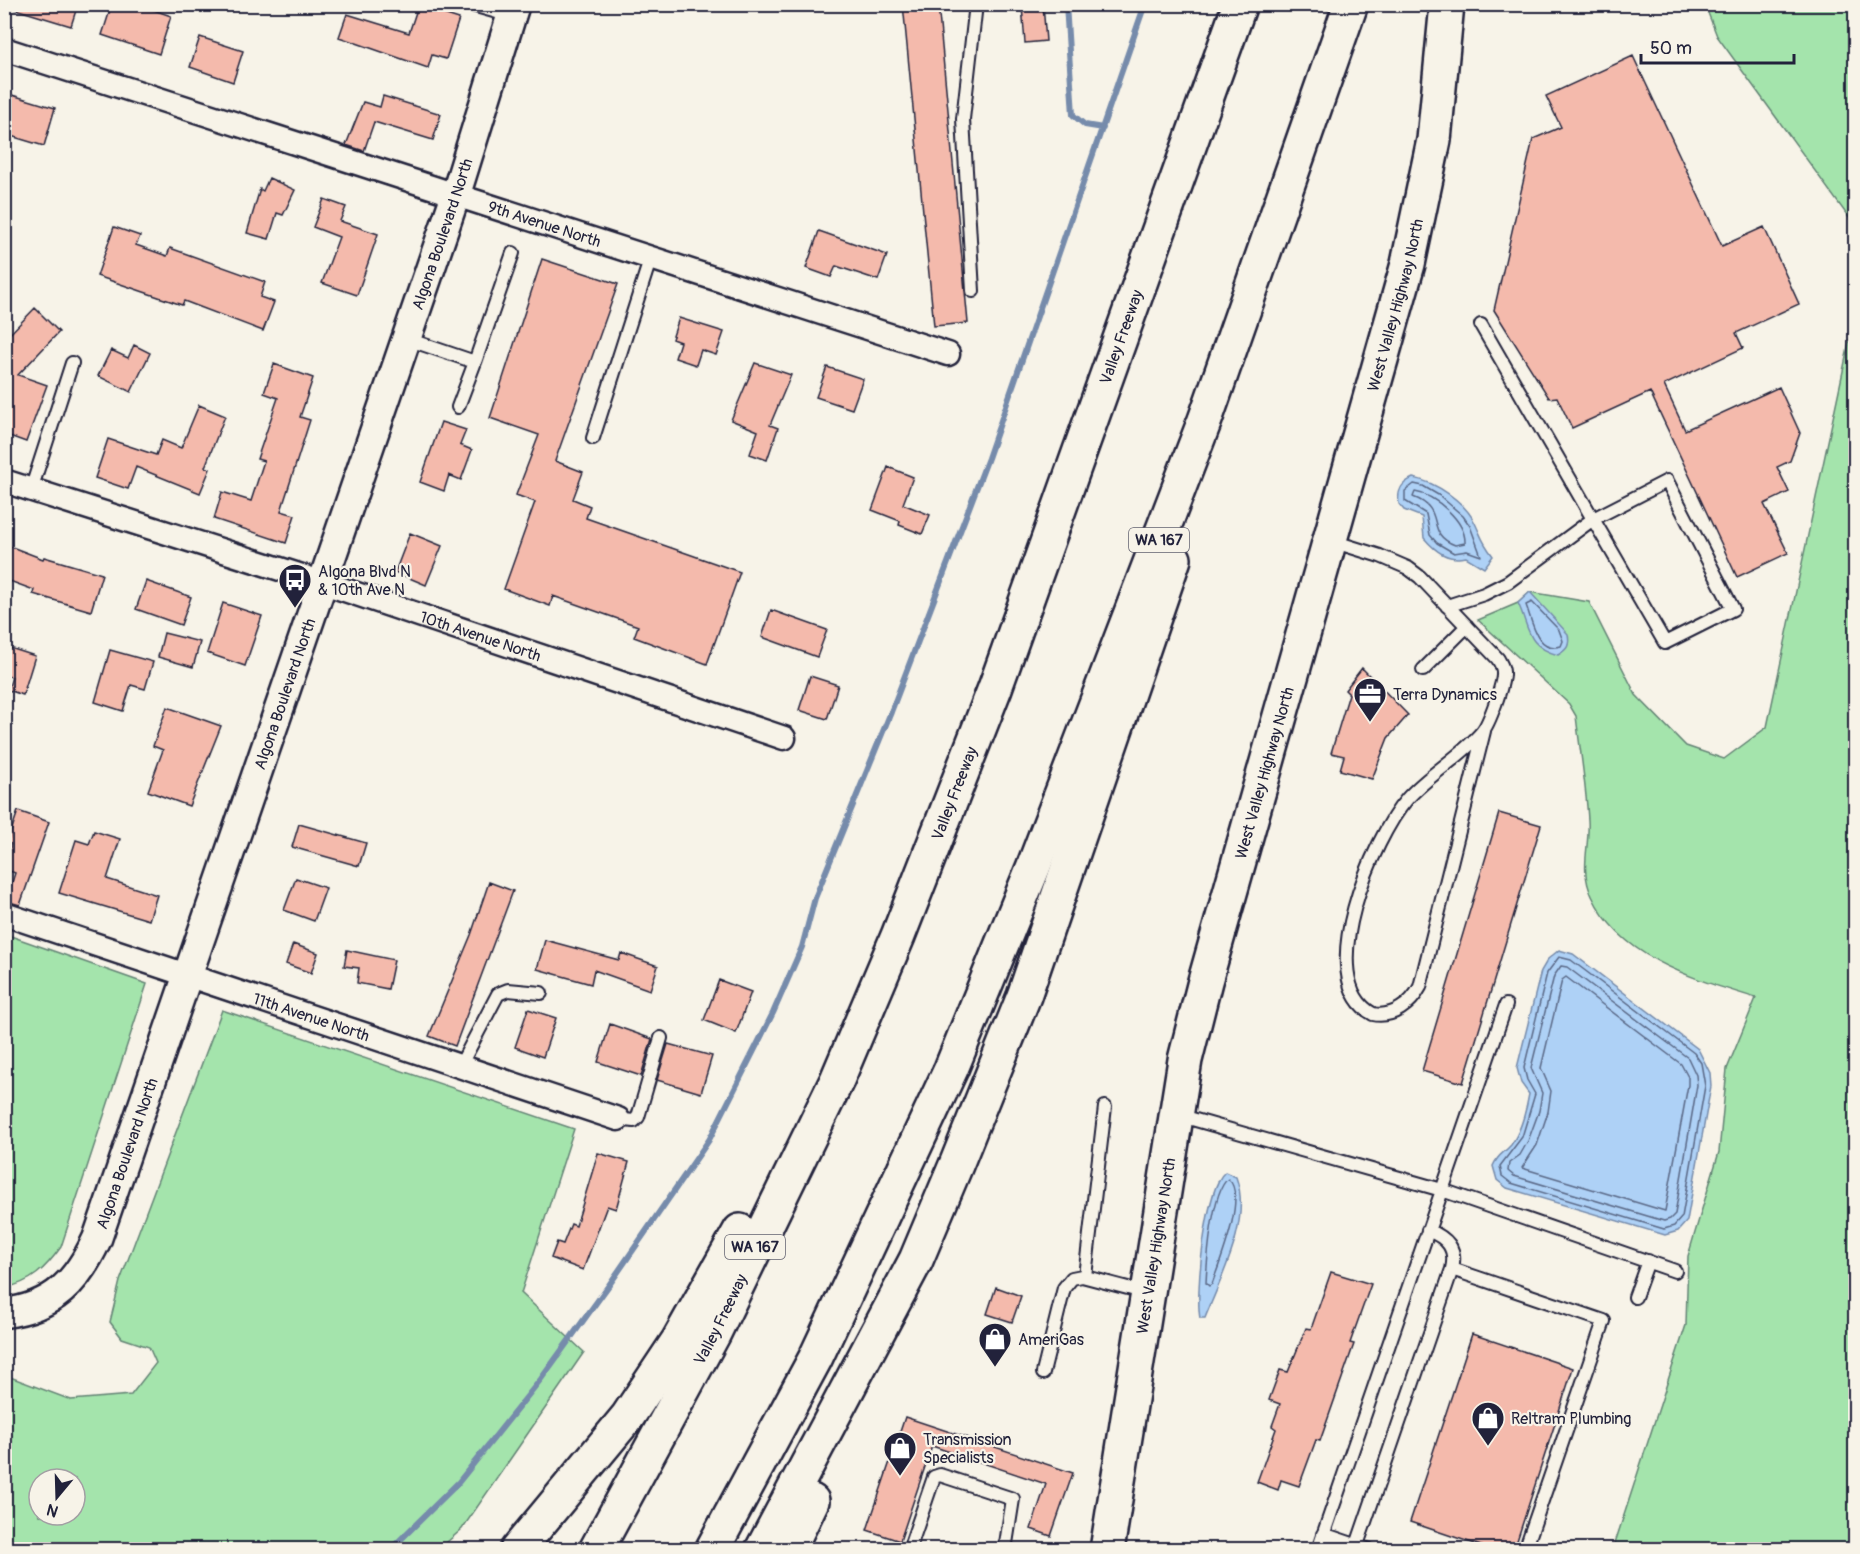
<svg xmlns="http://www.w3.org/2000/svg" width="1860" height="1554" font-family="Pangolin,sans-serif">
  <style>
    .green { fill: #a4e4ac; stroke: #638374; stroke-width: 1.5; fill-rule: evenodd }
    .water { fill: #aed1f6; stroke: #768bab; stroke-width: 1.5 }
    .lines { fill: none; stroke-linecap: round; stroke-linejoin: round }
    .shore { stroke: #5a6886; stroke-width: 1.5 }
    .stream { stroke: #768bab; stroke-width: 6 }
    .building { fill: #f4baac; stroke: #22223b; stroke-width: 1.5 }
    .service-casing { stroke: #22223b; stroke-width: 16 }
    .minor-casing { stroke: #22223b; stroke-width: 27 }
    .tertiary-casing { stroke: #22223b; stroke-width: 33 }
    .secondary-casing { stroke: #22223b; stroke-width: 38 }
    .motorway-casing { stroke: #22223b; stroke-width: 38 }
    .service { stroke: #f7f3e8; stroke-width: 12 }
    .minor { stroke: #f7f3e8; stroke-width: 22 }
    .tertiary { stroke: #f7f3e8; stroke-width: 28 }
    .secondary { stroke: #f7f3e8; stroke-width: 33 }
    .motorway { stroke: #f7f3e8; stroke-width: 33 }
    .labels { text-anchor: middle; stroke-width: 4.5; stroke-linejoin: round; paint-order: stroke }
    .shield { fill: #f7f3e8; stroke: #62616f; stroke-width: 1.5 }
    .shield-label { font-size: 15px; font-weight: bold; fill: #22223b }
    .street-label { font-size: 16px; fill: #22223b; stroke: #f7f3e8 }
    .poi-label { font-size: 16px; fill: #22223b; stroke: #f7f3e8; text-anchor: start }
  </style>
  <rect width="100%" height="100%" fill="#f7f3e8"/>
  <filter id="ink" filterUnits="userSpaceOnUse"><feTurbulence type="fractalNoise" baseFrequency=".0167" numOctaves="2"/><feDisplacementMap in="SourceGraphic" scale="12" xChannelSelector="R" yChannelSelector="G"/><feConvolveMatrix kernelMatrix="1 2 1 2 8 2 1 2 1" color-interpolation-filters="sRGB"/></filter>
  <g filter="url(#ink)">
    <path class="green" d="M 1705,5 L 1855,5 L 1855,226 L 1717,36 Z
      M 1855,315 L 1855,1549 L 1613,1549 L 1686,1325 L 1688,1256 L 1719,1152 L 1727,1069 L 1756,998 C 1695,979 1621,959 1592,896 C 1579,869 1590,846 1588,820 C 1586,785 1580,750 1576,716 L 1569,704 L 1478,620 L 1518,603 L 1530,592 L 1589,602 L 1636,695 L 1686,746 L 1724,759 L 1767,727 Z
      M 5,934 L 147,984 L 61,1247 C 45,1269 32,1282 5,1288 Z
      M 222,1010 L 574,1129 L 521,1293 L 584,1352 L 462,1529 L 439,1549 L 5,1549 L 5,1375 L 71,1400 L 131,1395 L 156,1363 L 149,1347 L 122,1338 L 110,1322 L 120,1281 ZM 39,1479 L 75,1479 L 75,1515 L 39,1515 Z"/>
    <path class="water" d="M 1413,478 C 1436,482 1465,502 1475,523 C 1482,538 1482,542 1493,556 L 1484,568 L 1466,557 C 1448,561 1436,552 1424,538 L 1422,517 L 1404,510 L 1399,504 C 1397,491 1401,483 1413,478 Z
      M 1530,592 L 1568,634 C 1570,645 1568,649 1558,655 C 1526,646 1530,629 1518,603 Z
      M 1559,950 L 1573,954 L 1698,1049 L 1710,1073 L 1711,1086 L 1687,1221 L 1678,1231 L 1665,1235 L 1507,1188 L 1497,1180 L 1493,1166 C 1498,1154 1503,1154 1511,1145 C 1521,1131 1526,1111 1529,1094 L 1521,1083 L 1517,1068 L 1541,971 L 1548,959 Z
      M 1225,1172 L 1236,1177 C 1252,1221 1221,1277 1205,1318 L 1200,1318 C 1195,1293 1206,1187 1225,1172 Z"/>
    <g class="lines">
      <path class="shore" d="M 1414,484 L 1423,486 L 1440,496 L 1463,516 L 1470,526 L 1481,556 L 1467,551 L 1454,553 L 1437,543 L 1430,535 L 1426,514 L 1405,501 L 1405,491 Z
        M 1415,492 C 1435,495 1466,521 1465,543 L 1455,545 C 1423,533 1448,510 1413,497 Z
        M 1532,602 L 1559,630 L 1563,641 L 1561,646 C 1536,653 1532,620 1526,605 Z
        M 1559,957 L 1571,960 L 1694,1053 L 1701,1063 L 1705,1086 L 1682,1217 L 1674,1226 L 1664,1229 L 1511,1183 L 1502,1176 L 1500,1166 L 1522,1137 L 1535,1094 L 1527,1080 L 1524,1068 L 1547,973 Z
        M 1561,966 L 1567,967 L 1688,1058 L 1696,1075 L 1697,1085 L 1675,1214 L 1670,1219 L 1664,1221 L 1514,1176 L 1508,1171 L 1509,1163 L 1520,1155 L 1528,1141 L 1539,1111 L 1542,1093 L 1531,1068 L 1554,976 Z
        M 1566,977 L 1681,1064 L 1688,1077 L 1688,1085 L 1665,1211 L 1522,1168 L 1537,1145 L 1548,1112 L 1551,1091 L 1541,1068 L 1562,980 Z
        M 1228,1179 C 1248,1194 1219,1264 1212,1284 L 1209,1286 L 1206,1283 C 1207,1262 1212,1190 1228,1179 Z"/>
      <path class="stream" d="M 1066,4 L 1073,115 L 1085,125 L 1103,128
        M 390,1550 L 458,1483 L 541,1379 L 609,1285 L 709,1140 L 773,1013 L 802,947 L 815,898 L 891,712 L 988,458 L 1145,4"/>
    </g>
    <path class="building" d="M 16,4 L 78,4 L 71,26 L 15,9 Z
      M 112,4 L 137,4 L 171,16 L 159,54 L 102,35 Z
      M 903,4 L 938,4 L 968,323 L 934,326 Z
      M 1043,5 L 1046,41 L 1025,43 L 1022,6 Z
      M 418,6 L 459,19 L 446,59 L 432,55 L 428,68 L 339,37 L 347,14 L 409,33 Z
      M 200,37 L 243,51 L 233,82 L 190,67 Z
      M 1633,56 L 1722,246 L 1764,227 L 1799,304 L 1736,333 L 1743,348 L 1664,385 L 1685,430 L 1779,387 L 1800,433 L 1790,461 L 1777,467 L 1789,492 L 1764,504 L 1788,553 L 1737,577 L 1650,392 L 1572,428 L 1557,397 L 1549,398 L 1494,310 L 1533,139 L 1561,127 L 1546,96 Z
      M 12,95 L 55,108 L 44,146 L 4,134 L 4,119 Z
      M 383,96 L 441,114 L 433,140 L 374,122 L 364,151 L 346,145 L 363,102 L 380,107 Z
      M 269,178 L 295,190 L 283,215 L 277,213 L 269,239 L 247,233 L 260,189 L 263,191 Z
      M 324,199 L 346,207 L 340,221 L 378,234 L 357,295 L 322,283 L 339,237 L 313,227 Z
      M 114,227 L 140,236 L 136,245 L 167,256 L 170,248 L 265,282 L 260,297 L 274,302 L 263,331 L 184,301 L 182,305 L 97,276 Z
      M 819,231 L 887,255 L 878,280 L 836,266 L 831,277 L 806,268 Z
      M 542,259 L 618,284 L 555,461 L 583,472 L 573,499 L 590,506 L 586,518 L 740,572 L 707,664 L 634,637 L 638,626 L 553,596 L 550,606 L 504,589 L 535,502 L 516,495 L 539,435 L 490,418 Z
      M 35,308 L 59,332 L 18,375 L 47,385 L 26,442 L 4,434 L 4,340 Z
      M 679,318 L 724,332 L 716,355 L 701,350 L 696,365 L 675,358 L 680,342 L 672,339 Z
      M 134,345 L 150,353 L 131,392 L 98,376 L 111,350 L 128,358 Z
      M 755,363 L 791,375 L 770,425 L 778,428 L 767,460 L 750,454 L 758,431 L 731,420 Z
      M 274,364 L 313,378 L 300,417 L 310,420 L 281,511 L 295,515 L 286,543 L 214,519 L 222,492 L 251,501 L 264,461 L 257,459 L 278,398 L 264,393 Z
      M 827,367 L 863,379 L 852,409 L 816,397 Z
      M 199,405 L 225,416 L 205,467 L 210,469 L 200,493 L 136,467 L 128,489 L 95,478 L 108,439 L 156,455 L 162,440 L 181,448 Z
      M 441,422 L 466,430 L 460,445 L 472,450 L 461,480 L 449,475 L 444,491 L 420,482 Z
      M 888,467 L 913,477 L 903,504 L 930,515 L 922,534 L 899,525 L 900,521 L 872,510 Z
      M 410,533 L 442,546 L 426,585 L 395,572 Z
      M 4,544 L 43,559 L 44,557 L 102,574 L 91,611 L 33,594 L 34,590 L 4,579 Z
      M 146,581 L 191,597 L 181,625 L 136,609 Z
      M 223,603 L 262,616 L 245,666 L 207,653 Z
      M 771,610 L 827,630 L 817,657 L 762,637 Z
      M 164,633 L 200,642 L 193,667 L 158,657 Z
      M 4,646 L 35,656 L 23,695 L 8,690 L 12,677 L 4,675 Z
      M 110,650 L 153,662 L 145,689 L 131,685 L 123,711 L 95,702 Z
      M 1362,668 L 1408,715 L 1388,738 L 1372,779 L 1340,770 L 1344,756 L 1331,753 L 1349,694 L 1345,690 Z
      M 810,676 L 838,685 L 827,719 L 799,710 Z
      M 167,707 L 221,726 L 189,806 L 148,791 L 163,750 L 153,746 Z
      M 18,811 L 49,822 L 20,905 L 6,901 L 15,873 L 4,869 L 11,844 L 7,843 Z
      M 1499,813 L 1541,825 L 1463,1083 L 1422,1071 Z
      M 299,824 L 366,843 L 359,866 L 292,847 Z
      M 94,831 L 120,839 L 107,879 L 157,895 L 149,920 L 59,893 L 76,840 L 89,844 Z
      M 296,878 L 326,888 L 314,921 L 284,910 Z
      M 489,882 L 513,891 L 455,1046 L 429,1036 L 471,935 Z
      M 545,940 L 619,960 L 621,953 L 658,966 L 650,990 L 594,970 L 591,984 L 537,969 Z
      M 293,944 L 318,953 L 311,973 L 286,964 Z
      M 347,950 L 394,960 L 388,989 L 357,983 L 359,968 L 344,966 Z
      M 719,980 L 751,992 L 736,1033 L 704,1020 Z
      M 528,1009 L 556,1018 L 543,1057 L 515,1047 Z
      M 610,1024 L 652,1039 L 641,1076 L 598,1062 Z
      M 668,1044 L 712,1056 L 701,1093 L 657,1080 Z
      M 598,1153 L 629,1162 L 616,1209 L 607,1206 L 583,1270 L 551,1258 L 557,1242 L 563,1244 L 571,1224 L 576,1226 Z
      M 1331,1272 L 1371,1284 L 1350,1343 L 1354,1344 L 1320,1441 L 1316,1440 L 1299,1486 L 1281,1480 L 1278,1490 L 1257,1482 L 1276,1429 L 1272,1426 L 1280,1404 L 1269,1400 L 1280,1370 L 1288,1372 L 1306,1328 L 1311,1329 Z
      M 996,1287 L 1021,1296 L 1012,1322 L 987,1314 Z
      M 1472,1334 L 1573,1368 L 1514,1550 L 1493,1550 L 1410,1522 Z
      M 905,1417 L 1073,1473 L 1051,1536 L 1031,1529 L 1046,1484 L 932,1446 L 900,1541 L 867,1530 Z"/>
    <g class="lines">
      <g class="service-casing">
        <path id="service" d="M 469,4 L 511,16
          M 973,291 L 963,119 L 976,4
          M 407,339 L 475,362 L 458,407
          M 475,362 L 513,253
          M 593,438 L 651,257
          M 31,490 L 72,363
          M 1332,541 L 1380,556 L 1408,568 L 1420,577 L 1498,659 C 1500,663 1503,667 1503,672 C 1504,683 1489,724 1482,732 C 1461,757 1429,774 1407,799 C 1374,837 1311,980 1373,1014 C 1393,1018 1411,1004 1420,987 L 1484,731
          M 1447,606 L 1484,594 L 1508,582 L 1593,519 L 1665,643 L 1733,609 L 1667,481 L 1593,519 L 1481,325
          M 1423,670 L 1467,626
          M 459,1068 L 498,994 L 508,990 L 541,993
          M 1178,1115 L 1442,1190 L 1675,1271
          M 614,1119 L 634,1121 L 638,1117 L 661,1038
          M 1452,1269 L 1604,1321 L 1525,1550
          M 1085,1276 L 1105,1107
          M 1635,1297 L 1648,1261
          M 1043,1373 L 1064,1288 L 1072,1278 L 1082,1276 L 1147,1293
          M 1323,1534 L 1370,1550
          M 1357,1545 L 1452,1269 C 1457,1248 1447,1238 1428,1230
          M 909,1550 L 934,1477 L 940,1475 L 1013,1499 L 1005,1550
          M 1318,1550 L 1506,1005"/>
      </g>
      <g class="minor-casing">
        <g id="minor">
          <path id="s1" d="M 4,49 L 948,354"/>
          <path id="s2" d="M 4,481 L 324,583 L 784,738"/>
          <path id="s3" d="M 4,914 L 618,1119"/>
        </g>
      </g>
      <g class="tertiary-casing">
        <g id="tertiary">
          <path id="s4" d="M 4,1313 C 54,1307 77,1282 97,1239 L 456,194 L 515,4"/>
        </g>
      </g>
      <g class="secondary-casing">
        <g id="secondary">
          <path id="s5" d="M 1107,1550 L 1185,1060 L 1205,981 L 1408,264 L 1434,140 L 1447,4"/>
        </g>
      </g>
      <g class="motorway-casing">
        <g id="motorway">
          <path d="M 517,1550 L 628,1416 L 678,1341 L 740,1231"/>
          <path id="s6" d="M 596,1550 L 714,1333 L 837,1080 L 898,936 L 995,688 L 1240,4"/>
          <path d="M 712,1550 L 815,1359 L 951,1069 L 1033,868 L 1205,420 L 1351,4"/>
          <path d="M 762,1550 L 916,1260 L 956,1165 L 1024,996 L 1174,559"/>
          <path d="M 788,1550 L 812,1501"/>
        </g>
      </g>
      <use href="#service" class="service"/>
      <use href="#minor" class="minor"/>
      <use href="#tertiary" class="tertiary"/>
      <use href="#secondary" class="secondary"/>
      <use href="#motorway" class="motorway"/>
    </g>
  </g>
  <defs>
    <g id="bus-pin" transform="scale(1.725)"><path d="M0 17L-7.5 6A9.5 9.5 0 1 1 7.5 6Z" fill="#22223b" stroke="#f7f3e8"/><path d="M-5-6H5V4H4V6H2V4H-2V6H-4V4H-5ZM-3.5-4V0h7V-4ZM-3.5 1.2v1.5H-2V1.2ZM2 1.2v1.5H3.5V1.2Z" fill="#fff"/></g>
    <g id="office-pin" transform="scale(1.725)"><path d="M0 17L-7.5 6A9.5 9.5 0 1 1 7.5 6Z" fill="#22223b" stroke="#f7f3e8"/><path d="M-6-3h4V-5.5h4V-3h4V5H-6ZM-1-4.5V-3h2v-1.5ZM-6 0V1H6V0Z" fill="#fff"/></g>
    <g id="shop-pin" transform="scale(1.725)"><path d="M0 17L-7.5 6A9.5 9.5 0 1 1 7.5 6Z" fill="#22223b" stroke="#f7f3e8"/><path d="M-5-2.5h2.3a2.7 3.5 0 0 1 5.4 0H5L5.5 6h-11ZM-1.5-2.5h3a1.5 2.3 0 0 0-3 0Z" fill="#fff"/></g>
  </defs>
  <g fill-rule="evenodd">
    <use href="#bus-pin" x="295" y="580"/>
    <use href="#office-pin" x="1370" y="694"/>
    <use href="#shop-pin" x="995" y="1339"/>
    <use href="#shop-pin" x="1488" y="1418"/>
    <use href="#shop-pin" x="900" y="1448"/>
  </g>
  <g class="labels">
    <g class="shield">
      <rect x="1129" y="528" width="60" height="24" rx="4.5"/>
      <rect x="725" y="1235" width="60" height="24" rx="4.5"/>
    </g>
    <g class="shield-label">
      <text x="1159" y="545">WA 167</text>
      <text x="755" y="1252">WA 167</text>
    </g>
    <g class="street-label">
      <text dy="6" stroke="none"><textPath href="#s1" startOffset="568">9th Avenue North</textPath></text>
      <text dy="6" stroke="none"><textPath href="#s4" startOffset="1188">Algona Boulevard North</textPath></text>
      <text dy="6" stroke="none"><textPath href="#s5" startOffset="1280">West Valley Highway North</textPath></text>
      <text dy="6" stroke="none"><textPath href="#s6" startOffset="1324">Valley Freeway</textPath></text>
      <text dy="6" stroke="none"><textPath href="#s2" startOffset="501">10th Avenue North</textPath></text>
      <text dy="6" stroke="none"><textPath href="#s4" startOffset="702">Algona Boulevard North</textPath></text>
      <text dy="6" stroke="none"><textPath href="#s5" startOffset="794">West Valley Highway North</textPath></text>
      <text dy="6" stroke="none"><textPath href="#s6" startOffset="838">Valley Freeway</textPath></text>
      <text dy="6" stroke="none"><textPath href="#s3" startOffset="324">11th Avenue North</textPath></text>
      <text dy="6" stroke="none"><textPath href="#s4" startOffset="216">Algona Boulevard North</textPath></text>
      <text dy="6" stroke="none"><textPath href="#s5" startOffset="308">West Valley Highway North</textPath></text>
      <text dy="6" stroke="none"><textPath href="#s6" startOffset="262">Valley Freeway</textPath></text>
    </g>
    <g class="poi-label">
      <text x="318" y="577">Algona Blvd N<tspan x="318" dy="18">&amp; 10th Ave N</tspan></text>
      <text x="1393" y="700">Terra Dynamics</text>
      <text x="1018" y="1345">AmeriGas</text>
      <text x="1511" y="1424">Reltram Plumbing</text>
      <text x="923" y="1445">Transmission<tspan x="923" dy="18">Specialists</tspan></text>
    </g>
  </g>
  <rect width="1860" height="1554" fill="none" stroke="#f7f3e8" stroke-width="24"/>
  <rect x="12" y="12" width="1836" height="1530" fill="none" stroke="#22223b" stroke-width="2" filter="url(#ink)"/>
  <g transform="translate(57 1497) rotate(199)"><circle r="28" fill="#f7f3e8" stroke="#a29fa3" stroke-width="1.5"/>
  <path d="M0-4.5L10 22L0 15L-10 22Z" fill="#22223b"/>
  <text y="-9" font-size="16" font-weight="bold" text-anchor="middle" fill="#22223b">N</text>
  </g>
  <path d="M1641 54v9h153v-9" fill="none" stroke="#22223b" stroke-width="3"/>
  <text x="1650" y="54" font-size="18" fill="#22223b" stroke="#f7f3e8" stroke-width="4.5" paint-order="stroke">50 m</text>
</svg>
